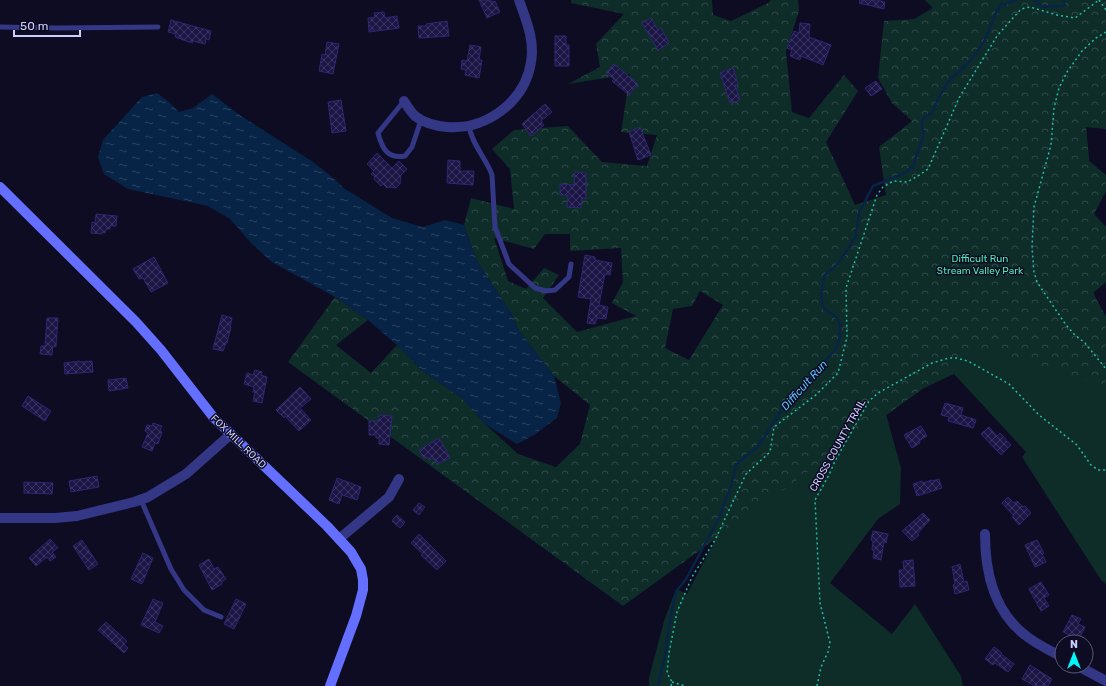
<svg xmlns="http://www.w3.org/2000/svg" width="1106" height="686" font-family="Rubik,sans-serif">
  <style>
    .green { fill: #0e2d29 }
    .forest { fill: url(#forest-crowns); fill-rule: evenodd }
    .water { fill: url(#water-ripples) }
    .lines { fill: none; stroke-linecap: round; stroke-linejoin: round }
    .stream { stroke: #072446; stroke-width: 2.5 }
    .building { fill: url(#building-cross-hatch); stroke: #2e2673 }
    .path { stroke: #24bca5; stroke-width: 1.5; stroke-dasharray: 2 3; stroke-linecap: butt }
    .lane { stroke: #333785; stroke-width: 5 }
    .street { stroke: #333785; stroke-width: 10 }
    .secondary { stroke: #646eff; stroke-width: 10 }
    .labels { text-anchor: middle; stroke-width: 3; stroke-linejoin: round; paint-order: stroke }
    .park-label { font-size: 10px; fill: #4fe9b4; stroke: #0d0c22 }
    .street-label { font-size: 10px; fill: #cecdff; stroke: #0d0c22 }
    .water-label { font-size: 11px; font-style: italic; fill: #5bc2ff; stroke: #0d0c22 }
  </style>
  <defs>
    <pattern id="forest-crowns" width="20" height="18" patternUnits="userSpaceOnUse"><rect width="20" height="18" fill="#0e2d29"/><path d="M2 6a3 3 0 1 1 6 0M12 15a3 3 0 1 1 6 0" fill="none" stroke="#304a49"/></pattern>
    <pattern id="water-ripples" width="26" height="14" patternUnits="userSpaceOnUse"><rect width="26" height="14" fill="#072446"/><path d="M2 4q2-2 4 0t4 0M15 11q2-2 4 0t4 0" fill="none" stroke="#2a4362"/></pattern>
    <pattern id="building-cross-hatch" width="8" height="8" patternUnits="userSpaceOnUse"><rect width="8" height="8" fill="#1b1645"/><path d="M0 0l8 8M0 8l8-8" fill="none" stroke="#3b3761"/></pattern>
  </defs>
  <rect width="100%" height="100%" fill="#0d0c22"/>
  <path class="green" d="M 1106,0 L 1106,118 L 1086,127 L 1100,274 L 1089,277 L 1106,333 L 1106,584 L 1101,580 L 1022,457 L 1026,452 L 954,374 L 884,407 L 901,468 L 900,504 L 878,519 L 830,583 L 892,634 L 915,604 L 961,676 L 963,686 L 649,686 L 649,678 L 664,621 L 676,589 L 687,594 L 856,268 Z"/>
  <path class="forest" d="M 571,0 L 712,0 L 713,15 L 731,21 L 768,3 L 771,0 L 798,0 L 799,11 L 786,51 L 792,112 L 809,118 L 844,75 L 858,91 L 826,142 L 855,205 L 886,195 L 879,147 L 912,121 L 892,103 L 878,78 L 884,21 L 914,19 L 933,8 L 925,0 L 1106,0 L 1106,129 L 1086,127 L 1089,161 L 1106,175 L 1106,191 L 1094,214 L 1106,227 L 1106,282 L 1093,293 L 1106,317 L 1106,387 L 979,348 L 623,606 L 288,362 L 335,297 L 368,320 L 336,345 L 371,373 L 397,345 L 421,370 L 462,398 L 485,424 L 518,454 L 556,467 L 580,444 L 590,405 L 554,376 L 518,329 L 511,313 L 477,261 L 464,225 L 471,198 L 514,209 L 510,169 L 492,149 L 514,130 L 568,126 L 602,162 L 647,166 L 657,135 L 621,132 L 630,74 L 568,84 L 600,67 L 596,44 L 624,14 L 571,3 ZM 545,234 L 570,234 L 570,251 L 621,248 L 623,282 L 612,303 L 636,316 L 577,332 L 543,298 L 559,275 L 544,268 L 526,289 L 508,281 L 494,238 L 534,249 ZM 700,291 L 723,305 L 689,360 L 665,348 L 673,309 L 692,306 Z"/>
  <path class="water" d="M 157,93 L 169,102 L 179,112 L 193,108 L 212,94 L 241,116 L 313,162 L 331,176 L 345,189 L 392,218 L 423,227 L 445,220 L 464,225 L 477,261 L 511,313 L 518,329 L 554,376 L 561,403 L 557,418 L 534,435 L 517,444 L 485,424 L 462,398 L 421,370 L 397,345 L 368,320 L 335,297 L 272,262 L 252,244 L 230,219 L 208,206 L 128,189 L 104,174 L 98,157 L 103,140 L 142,97 Z"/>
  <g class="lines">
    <path class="stream" d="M 1034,0 L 1043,7 L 1063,6 L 1065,0
      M 658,686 L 666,650 L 669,625 L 676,592 L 686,579 L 719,518 L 731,486 L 736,465 L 750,452 L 756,449 L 787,402 L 810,380 L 837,347 L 840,336 L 840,323 L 834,315 L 823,308 L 821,296 L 824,276 L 838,264 L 856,236 L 859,213 L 873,186 L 905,173 L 913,166 L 924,134 C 919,123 922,117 932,113 L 938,99 L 948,82 L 971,60 L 984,42 L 997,11 L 1002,5 L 1016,0"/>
  </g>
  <path class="building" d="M 479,0 L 491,0 L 492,2 L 495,1 L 500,12 L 487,18 Z
    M 860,0 L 877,0 L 885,2 L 884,9 L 859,3 Z
    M 384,12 L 385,18 L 397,16 L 399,28 L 369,32 L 368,18 L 375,17 L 374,13 Z
    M 651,18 L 658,30 L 661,28 L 669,43 L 658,50 L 642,23 Z
    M 171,20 L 211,31 L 209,40 L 206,39 L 205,44 L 193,41 L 192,43 L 175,37 L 176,34 L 168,32 Z
    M 447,21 L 449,36 L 419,38 L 418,26 L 427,26 L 426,24 Z
    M 800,23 L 810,24 L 809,37 L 831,45 L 823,65 L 801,56 L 800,60 L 790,56 L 792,50 L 787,48 L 794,31 L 799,33 Z
    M 555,36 L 566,36 L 566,45 L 569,45 L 569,66 L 555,66 Z
    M 327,42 L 339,44 L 333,74 L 319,71 L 322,54 L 325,55 Z
    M 470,45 L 481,47 L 479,60 L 482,60 L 479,78 L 465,75 L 466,70 L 461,69 L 462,60 L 467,61 Z
    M 614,64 L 638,84 L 629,95 L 612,81 L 614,79 L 606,73 Z
    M 733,68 L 738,84 L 735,85 L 740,100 L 730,103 L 720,73 Z
    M 876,81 L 882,89 L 871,96 L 865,88 Z
    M 341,100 L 346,131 L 332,133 L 328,102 Z
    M 545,104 L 552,112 L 541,121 L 544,125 L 531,136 L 522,124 Z
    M 640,127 L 651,155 L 638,160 L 629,132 Z
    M 377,153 L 392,168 L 399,161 L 407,169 L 401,175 L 400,184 L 396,188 L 388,187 L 387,188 L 383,184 L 381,186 L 374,179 L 375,177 L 371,174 L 374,171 L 367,164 Z
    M 448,160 L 460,161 L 460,171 L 474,171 L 473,185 L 447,183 Z
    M 575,172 L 586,173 L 586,199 L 582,198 L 581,208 L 567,207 L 568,195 L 560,195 L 560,184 L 574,185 Z
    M 96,214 L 117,216 L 116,226 L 110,226 L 110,229 L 106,229 L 105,233 L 102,232 L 102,234 L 91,233 L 92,222 L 95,223 Z
    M 585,255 L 595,257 L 595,260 L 612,263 L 610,275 L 605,274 L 599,305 L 608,307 L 606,319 L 597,318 L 595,324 L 587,323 L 591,299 L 578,297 Z
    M 154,257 L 168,283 L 151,292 L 143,278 L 139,279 L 133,269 Z
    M 222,315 L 232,318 L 230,327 L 231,327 L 227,343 L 226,343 L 223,351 L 213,349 Z
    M 47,318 L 58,318 L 56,347 L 53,346 L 52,355 L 40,354 L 41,346 L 45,346 Z
    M 80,361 L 80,362 L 92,361 L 93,372 L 65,374 L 64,363 Z
    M 255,370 L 262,372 L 261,375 L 267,377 L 262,403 L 253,401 L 255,392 L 253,392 L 254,387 L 244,384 L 247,373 L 253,375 Z
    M 126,378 L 128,388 L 109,391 L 108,380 Z
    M 300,387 L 311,399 L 300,408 L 311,420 L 299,431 L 285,416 L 284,418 L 276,410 Z
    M 28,396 L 51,411 L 45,421 L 22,406 Z
    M 945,403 L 963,408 L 961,415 L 976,420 L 973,428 L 948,421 L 949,417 L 941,415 Z
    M 379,415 L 392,416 L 389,445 L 379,444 L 379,438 L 376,438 L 376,435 L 369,435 L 369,421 L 379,421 Z
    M 153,423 L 162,426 L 160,431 L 162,432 L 158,444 L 155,443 L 152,451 L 142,447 L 148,433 L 145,431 L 147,425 L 152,426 Z
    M 921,426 L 927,436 L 919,441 L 920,443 L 912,448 L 904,435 Z
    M 989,427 L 997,436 L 1000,433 L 1011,445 L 1001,455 L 981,434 Z
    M 439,438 L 450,458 L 437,464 L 434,458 L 429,460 L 427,457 L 424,458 L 419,450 Z
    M 97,476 L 99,487 L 71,492 L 69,481 Z
    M 337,478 L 361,487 L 357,500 L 342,495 L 339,504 L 329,500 Z
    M 939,479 L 942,488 L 917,496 L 913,484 L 922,481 L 922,483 L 932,480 L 932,481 Z
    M 24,482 L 53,483 L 52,494 L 24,493 Z
    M 1008,497 L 1014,503 L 1017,501 L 1023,507 L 1025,506 L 1031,513 L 1019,525 L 1012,517 L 1014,516 L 1002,503 Z
    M 419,503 L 425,507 L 419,515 L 413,510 Z
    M 923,513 L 930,520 L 917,534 L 919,535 L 912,541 L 902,531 Z
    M 397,515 L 405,522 L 400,528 L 392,521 Z
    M 873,531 L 888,534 L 886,543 L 884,542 L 881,560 L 873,558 L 874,551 L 872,550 L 873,541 L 871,540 Z
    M 419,534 L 446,561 L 437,570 L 421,555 L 423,554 L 411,543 Z
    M 50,539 L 58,548 L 52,552 L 56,557 L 50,561 L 47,557 L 36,566 L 29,558 Z
    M 82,540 L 98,564 L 89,570 L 73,546 Z
    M 1037,540 L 1044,553 L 1042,554 L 1046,562 L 1035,567 L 1025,545 Z
    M 143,553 L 153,558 L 142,584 L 131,579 Z
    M 209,559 L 214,569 L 218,567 L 226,579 L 221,582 L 222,584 L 212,590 L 199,565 Z
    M 913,560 L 915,586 L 900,587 L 899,570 L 904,570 L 903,561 Z
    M 960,564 L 964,582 L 967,581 L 969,590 L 955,594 L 953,585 L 955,584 L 952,567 Z
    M 1041,582 L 1049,595 L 1044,598 L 1049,606 L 1041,611 L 1029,589 Z
    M 153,599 L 163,603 L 155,622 L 163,626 L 159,633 L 141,625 Z
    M 236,599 L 246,604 L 234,629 L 224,624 Z
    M 1072,615 L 1081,619 L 1078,624 L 1085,627 L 1079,639 L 1063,632 Z
    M 106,622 L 127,641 L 124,644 L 128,648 L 124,653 L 98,630 Z
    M 994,647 L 1002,653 L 1001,654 L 1014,664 L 1008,672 L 995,663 L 993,665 L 985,659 Z
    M 1030,665 L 1052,679 L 1048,686 L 1035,686 L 1022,679 Z"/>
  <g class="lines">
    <path class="path" d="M 1099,0 L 1106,10
      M 1106,32 L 1096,38 L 1082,51 L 1067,72 L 1059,88 L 1054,108 L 1051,145 L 1034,207 L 1032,247 L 1034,272 L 1037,282 L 1066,325 L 1075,335 L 1085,343 L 1106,369
      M 672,682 L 685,686
      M 671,686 L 672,682 L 667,673 L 669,653 L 677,612 L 692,577 L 715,540 L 746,474 L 770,452 L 774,427 L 817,394 L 838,373 L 847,337 L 846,288 L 877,195 L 883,187 L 893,181 L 907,182 L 918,176 L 928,169 L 959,98 L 997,36 L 1021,9 L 1030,7 L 1057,15 L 1075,18 L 1099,0
      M 817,686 L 821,667 L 828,652 L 830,643 L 820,603 L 815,500 L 829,475 L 835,461 L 869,401 L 878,393 L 932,363 L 949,358 L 956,358 L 968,361 L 1009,384 L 1039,415 L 1077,445 L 1091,465 L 1098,470 L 1106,470"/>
    <path class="lane" d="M 0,27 L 57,28 L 158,27
      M 404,101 L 378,133 C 382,148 387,159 405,156 L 412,147 L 421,120
      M 469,126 C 472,145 486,158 492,175 L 495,227 L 509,264 L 535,288 L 546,291 L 555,290 L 569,277 L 571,264
      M 141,500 L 171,569 L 184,590 L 204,610 L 221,617"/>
    <path class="street" d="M 404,101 C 407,106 411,112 415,116 C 424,123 436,126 447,127 C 486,130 525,102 531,62 C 535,40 526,20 519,0
      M 0,518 L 55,518 L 77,516 L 134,502 L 148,497 L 186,474 L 231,434
      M 985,534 C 985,571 994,611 1025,635 C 1036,644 1049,650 1062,657
      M 339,539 L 389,497 L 399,479
      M 1078,666 L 1106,681"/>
    <path class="secondary" d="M 0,187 L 136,322 L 161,350 L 214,418 L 327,526 L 351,552 L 361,569 L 363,580 L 363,590 L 356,616 L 330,686"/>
  </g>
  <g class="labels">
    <g class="park-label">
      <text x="980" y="262">Difficult Run<tspan x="980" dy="12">Stream Valley Park</tspan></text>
    </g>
    <g class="street-label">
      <text transform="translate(239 441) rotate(44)" y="4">FOX MILL ROAD</text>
      <text transform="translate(837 445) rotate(-61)" y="4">CROSS COUNTY TRAIL</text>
    </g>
    <g class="water-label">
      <text transform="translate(804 385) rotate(-48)" y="4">Difficult Run</text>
    </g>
  </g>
  <g transform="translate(1074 654)"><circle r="19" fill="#0d0c22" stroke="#5a597a"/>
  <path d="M0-3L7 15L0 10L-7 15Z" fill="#00f6f8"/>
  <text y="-6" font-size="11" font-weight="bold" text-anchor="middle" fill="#cecdff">N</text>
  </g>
  <path d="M14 30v6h66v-6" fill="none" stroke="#cecdff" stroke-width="2"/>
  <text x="20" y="30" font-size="12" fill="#cecdff" stroke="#0d0c22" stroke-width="3" paint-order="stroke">50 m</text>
</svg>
